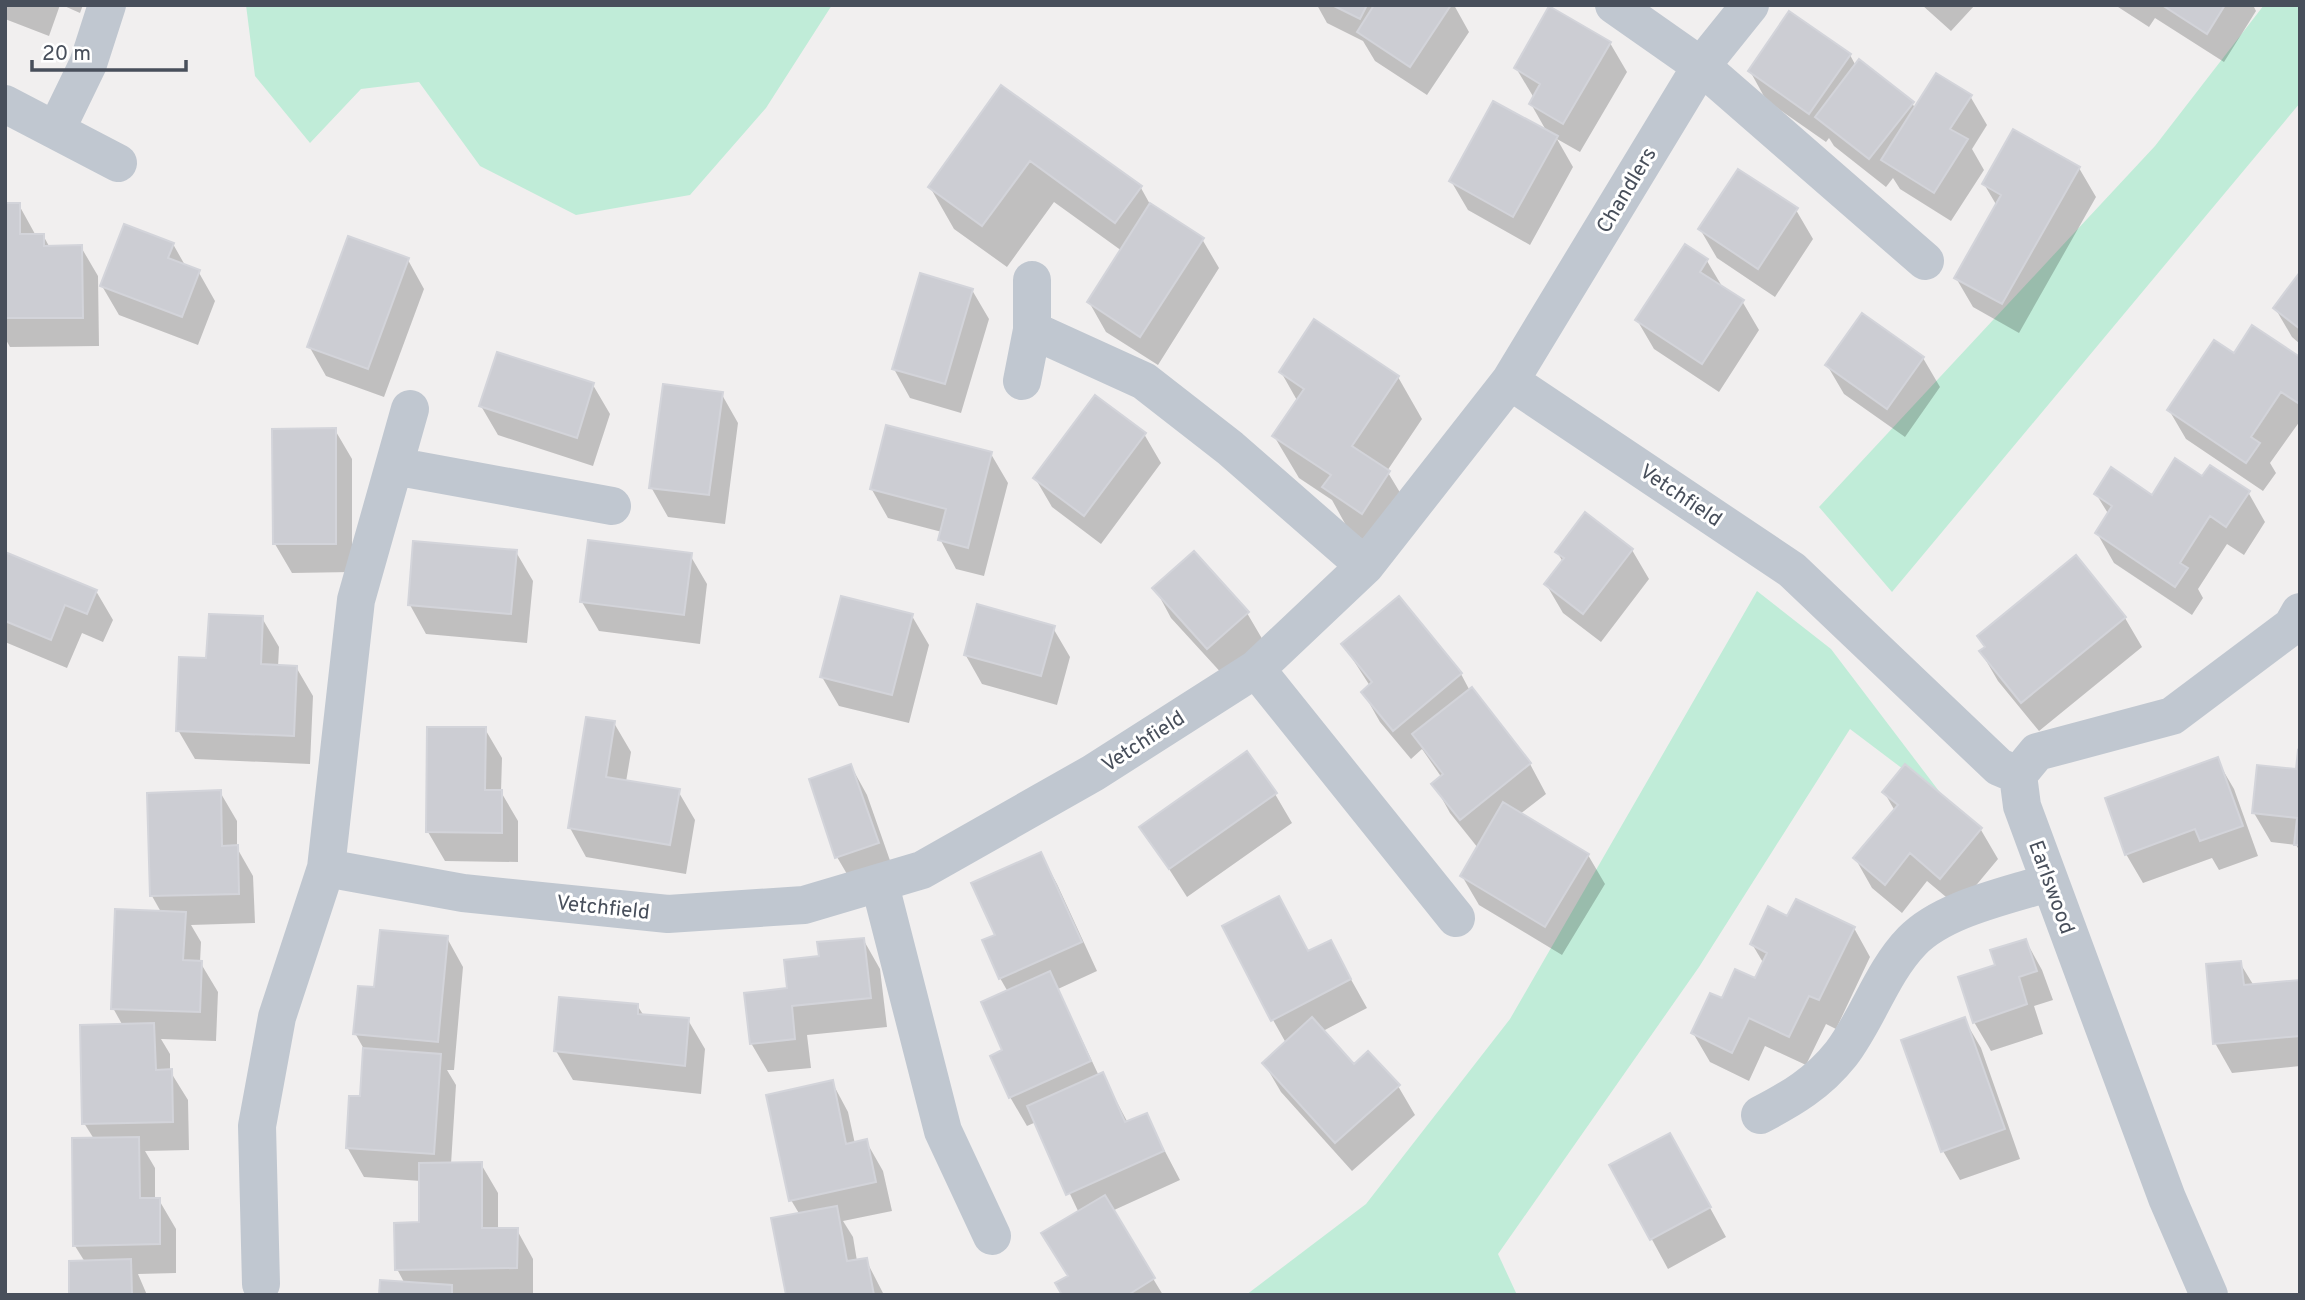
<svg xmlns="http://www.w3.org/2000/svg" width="2305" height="1300" font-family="Overpass,sans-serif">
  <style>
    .green { fill: #c0ecd8 }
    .shadow { fill: #0003 }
    .building { fill: #cccdd3; stroke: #d3d4da; stroke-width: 2 }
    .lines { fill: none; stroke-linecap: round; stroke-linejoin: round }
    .minor { stroke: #c0c7d0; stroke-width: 38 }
    .labels { text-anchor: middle; stroke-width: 6; stroke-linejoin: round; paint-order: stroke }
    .street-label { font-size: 21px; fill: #484f5b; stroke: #fff }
  </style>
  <rect width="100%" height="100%" fill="#f1efef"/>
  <path class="green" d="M 246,5 L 832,5 L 766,108 L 690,195 L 576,215 L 480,166 L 419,82 L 361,89 L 310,143 L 255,76 Z
    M 2264,5 L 2300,5 L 2300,103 L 1892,592 L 1819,507 L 2155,146 Z
    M 1757,591 L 1831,649 L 1948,803 L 1850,729 L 1699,967 L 1498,1254 L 1517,1295 L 1246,1295 L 1366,1204 L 1510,1019 Z"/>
  <path class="shadow" d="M 5,5 L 60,5 L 49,36 L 5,19 Z
    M 62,5 L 83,5 L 80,13 Z
    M 1317,5 L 1454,5 L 1469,32 L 1427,95 L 1375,61 L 1363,41 L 1327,23 Z
    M 1922,5 L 1975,5 L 1951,31 Z
    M 2115,5 L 2253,5 L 2256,11 L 2224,62 L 2155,18 L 2149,27 Z
    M 1610,43 L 1627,72 L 1580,152 L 1557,139 L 1573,167 L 1530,245 L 1468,210 L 1451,181 L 1547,132 L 1531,104 L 1534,98 L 1516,68 Z
    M 1850,55 L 1856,66 L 1912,103 L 1915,108 L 1970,96 L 1987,125 L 1972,149 L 1984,170 L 1951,221 L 1900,189 L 1893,178 L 1886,187 L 1834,146 L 1829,138 L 1826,142 L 1766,100 L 1750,71 Z
    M 1002,87 L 1141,188 L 1151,206 L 1202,239 L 1219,268 L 1158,365 L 1106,332 L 1089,302 L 1122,251 L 1054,202 L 1007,267 L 954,229 L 930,187 Z
    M 2079,168 L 2096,197 L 2019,333 L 1973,307 L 1956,278 L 1997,206 L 1984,184 Z
    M 5,205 L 19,205 L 35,234 L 43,235 L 50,248 L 81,247 L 98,276 L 99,346 L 10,347 L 5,338 Z
    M 1796,210 L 1813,239 L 1775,297 L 1717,258 L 1700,229 Z
    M 173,244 L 186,267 L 198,271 L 215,301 L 198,345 L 119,315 L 102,286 Z
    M 408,260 L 424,289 L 384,397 L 326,376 L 309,346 Z
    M 1707,261 L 1723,288 L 1742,301 L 1759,330 L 1719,392 L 1654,349 L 1637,320 Z
    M 2300,275 L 2300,344 L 2292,337 L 2275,308 Z
    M 972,290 L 989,319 L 961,413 L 910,398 L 894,369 Z
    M 2234,355 L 2300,359 L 2300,421 L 2270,463 L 2276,473 L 2263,491 L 2186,439 L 2169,410 Z
    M 1923,358 L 1940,387 L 1905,437 L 1844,394 L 1827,365 Z
    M 1281,372 L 1398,377 L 1422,419 L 1387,471 L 1413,514 L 1386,555 L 1348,529 L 1332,500 L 1299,478 L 1274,436 L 1298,402 Z
    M 593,385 L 610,414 L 593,466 L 498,435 L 481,406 Z
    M 721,393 L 738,423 L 725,524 L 668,517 L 651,487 Z
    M 335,430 L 352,459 L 352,572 L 292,573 L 275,544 Z
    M 1144,434 L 1161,463 L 1101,544 L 1052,507 L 1035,478 Z
    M 991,454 L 1008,483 L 984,576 L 956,569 L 940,539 L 942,532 L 888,518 L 871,488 Z
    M 2203,478 L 2248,492 L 2265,522 L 2244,555 L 2227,544 L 2198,589 L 2203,598 L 2192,615 L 2114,563 L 2097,533 L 2109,515 L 2096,494 L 2152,497 Z
    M 1632,550 L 1649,579 L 1601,642 L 1563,613 L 1546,584 L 1563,562 L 1557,552 Z
    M 516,552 L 533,581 L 527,643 L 426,634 L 410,605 Z
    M 5,554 L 96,591 L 113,620 L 103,642 L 82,633 L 67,668 L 5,642 Z
    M 690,555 L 707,584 L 700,644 L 599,631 L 582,602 Z
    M 1155,588 L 1247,613 L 1264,642 L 1225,677 L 1171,618 Z
    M 912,616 L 929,645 L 909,723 L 839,706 L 822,677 Z
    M 262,618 L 279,647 L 278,667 L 296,667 L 313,696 L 310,764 L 195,759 L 178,730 L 208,660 Z
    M 2125,618 L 2142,647 L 2039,731 L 1998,681 L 1981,652 L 1985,648 L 1979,637 Z
    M 1053,628 L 1070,657 L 1057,705 L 982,684 L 965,654 Z
    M 1343,644 L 1461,674 L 1470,691 L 1530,764 L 1546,794 L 1520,814 L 1588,855 L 1605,884 L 1562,955 L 1479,905 L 1462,876 L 1478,848 L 1450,813 L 1434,784 L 1442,778 L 1422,749 L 1411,759 L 1380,722 L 1363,692 L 1370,686 Z
    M 614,723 L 631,752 L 626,782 L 678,791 L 695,820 L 686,874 L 586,857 L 570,828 Z
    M 485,729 L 502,758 L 501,792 L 518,821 L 518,862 L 445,861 L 428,832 Z
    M 2300,752 L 2300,851 L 2296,845 L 2271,842 L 2254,813 L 2298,771 Z
    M 2217,760 L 2234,789 L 2258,856 L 2219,870 L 2212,858 L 2143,883 L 2126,854 Z
    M 851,766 L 867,795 L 894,872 L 854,886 L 837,857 Z
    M 1906,766 L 1981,830 L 1998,859 L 1958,907 L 1927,881 L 1902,913 L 1872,888 L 1855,858 L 1895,811 L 1884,792 Z
    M 220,792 L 237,821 L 237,848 L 253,876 L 255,923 L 191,925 L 201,942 L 200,962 L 218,992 L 216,1041 L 161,1039 L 170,1054 L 170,1071 L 188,1100 L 189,1150 L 145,1151 L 155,1168 L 155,1200 L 159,1200 L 176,1229 L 176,1273 L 138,1274 L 147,1295 L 71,1295 L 85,1262 L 75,1246 L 94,1139 L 84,1123 L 123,1026 L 113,1008 L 161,912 L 152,896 Z
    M 1275,794 L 1292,823 L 1187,897 L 1142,827 Z
    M 1041,855 L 1057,884 L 1097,971 L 1058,989 L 1099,1076 L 1102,1074 L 1128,1123 L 1146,1115 L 1180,1180 L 1112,1211 L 1163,1295 L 1064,1295 L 1079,1213 L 1036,1122 L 1027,1126 L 1010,1097 L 1005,1051 L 1008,992 L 1000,978 L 997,936 Z
    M 1788,918 L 1854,928 L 1870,957 L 1836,1029 L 1826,1024 L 1806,1065 L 1765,1046 L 1749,1081 L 1710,1062 L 1693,1033 L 1722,1001 L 1756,981 L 1764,964 L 1752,944 Z
    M 447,938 L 463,967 L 454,1070 L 447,1070 L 456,1085 L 451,1164 L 481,1164 L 498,1193 L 498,1230 L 517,1230 L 533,1259 L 533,1295 L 381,1295 L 405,1284 L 397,1269 L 421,1224 L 421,1181 L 364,1177 L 347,1147 L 361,1098 L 365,1051 L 355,1033 L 375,989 Z
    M 863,939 L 880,969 L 887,1027 L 807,1035 L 811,1068 L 768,1072 L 751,1043 L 789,990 L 821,958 Z
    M 2026,941 L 2042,970 L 2053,1000 L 2034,1006 L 2043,1034 L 1991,1051 L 1974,1022 L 1997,966 Z
    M 1330,942 L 1367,1008 L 1323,1031 L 1354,1066 L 1398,1086 L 1415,1115 L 1352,1171 L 1281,1092 L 1264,1063 L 1286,1043 L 1273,1020 L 1308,953 Z
    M 2240,963 L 2254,986 L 2300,982 L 2300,1066 L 2232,1073 L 2215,1043 Z
    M 637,1005 L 644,1016 L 688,1020 L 705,1049 L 701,1094 L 573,1080 L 556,1051 Z
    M 1964,1019 L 1981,1048 L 2020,1159 L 1960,1180 L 1943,1151 Z
    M 832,1082 L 848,1112 L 855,1144 L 866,1141 L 883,1171 L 892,1211 L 843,1221 L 853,1237 L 857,1261 L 866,1260 L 884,1295 L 787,1295 L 800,1215 L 791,1200 Z
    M 1686,1164 L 1726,1237 L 1668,1269 L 1612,1166 Z"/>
  <path class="building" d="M 1332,5 L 1367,5 L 1360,19 Z
    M 1374,5 L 1451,5 L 1410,67 L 1357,32 Z
    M 2162,5 L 2225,5 L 2207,34 Z
    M 1549,6 L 1611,42 L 1563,124 L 1529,104 L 1540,84 L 1514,68 Z
    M 1789,11 L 1851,54 L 1809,114 L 1748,71 Z
    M 1859,59 L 1914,102 L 1869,159 L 1815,117 Z
    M 1936,73 L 1972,95 L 1950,129 L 1968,139 L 1934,193 L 1881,160 Z
    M 1001,85 L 1142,186 L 1115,223 L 1030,161 L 982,226 L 928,187 Z
    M 1493,101 L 1558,136 L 1513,217 L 1449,181 Z
    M 2013,129 L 2080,167 L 2002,304 L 1954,278 L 2001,195 L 1982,184 Z
    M 1738,169 L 1798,208 L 1758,269 L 1698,229 Z
    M 5,203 L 20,203 L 20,234 L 44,234 L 44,246 L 82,245 L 83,318 L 5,318 Z
    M 1150,203 L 1204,238 L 1140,337 L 1087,302 Z
    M 124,224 L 174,243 L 168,258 L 200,270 L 182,317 L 100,286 Z
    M 348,236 L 409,258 L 368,369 L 307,347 Z
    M 1685,244 L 1708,259 L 1700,272 L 1744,300 L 1702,364 L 1635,320 Z
    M 2300,272 L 2300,329 L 2273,308 Z
    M 920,273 L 973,289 L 945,384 L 892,369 Z
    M 1862,313 L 1924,357 L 1887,409 L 1825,365 Z
    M 1314,319 L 1399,376 L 1352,446 L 1390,471 L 1362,514 L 1322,487 L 1331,475 L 1272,436 L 1304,389 L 1279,372 Z
    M 2252,325 L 2300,357 L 2300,399 L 2298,403 L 2281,392 L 2251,437 L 2260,443 L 2246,463 L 2167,410 L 2214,340 L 2234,353 Z
    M 497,352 L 594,383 L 577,438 L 479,406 Z
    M 663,384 L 723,392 L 709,495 L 649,488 Z
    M 1095,395 L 1146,433 L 1084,516 L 1033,478 Z
    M 886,425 L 992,452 L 968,548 L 938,540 L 946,509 L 870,489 Z
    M 336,428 L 336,544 L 273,544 L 272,429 Z
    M 2175,458 L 2202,476 L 2210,465 L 2250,491 L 2226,527 L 2210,516 L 2180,563 L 2188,568 L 2175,587 L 2095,533 L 2112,506 L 2094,494 L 2111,467 L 2152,495 Z
    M 1585,512 L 1633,549 L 1583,614 L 1544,584 L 1564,558 L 1555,552 Z
    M 588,540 L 692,553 L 684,615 L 580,602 Z
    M 413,541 L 517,550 L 511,614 L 408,605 Z
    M 1194,551 L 1249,612 L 1207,649 L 1152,588 Z
    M 5,552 L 97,590 L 87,614 L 65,605 L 51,640 L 5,621 Z
    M 2076,555 L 2126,617 L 2021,703 L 1979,651 L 1985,647 L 1977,636 Z
    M 841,596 L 913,614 L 892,695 L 820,677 Z
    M 1399,596 L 1462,673 L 1393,731 L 1361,692 L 1372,682 L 1341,644 Z
    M 977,604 L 1055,626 L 1041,676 L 964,655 Z
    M 209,614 L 263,616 L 261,664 L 297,666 L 294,736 L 176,731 L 179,657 L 206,658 Z
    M 1472,687 L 1531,763 L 1460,820 L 1431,784 L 1443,774 L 1412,734 Z
    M 586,717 L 615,721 L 606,777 L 680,789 L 670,845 L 568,828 Z
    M 427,727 L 486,727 L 485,790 L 502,790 L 502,833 L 426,832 Z
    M 2298,750 L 2300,751 L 2300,845 L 2294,845 L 2297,818 L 2252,813 L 2257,765 L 2296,769 Z
    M 1247,751 L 1277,793 L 1169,869 L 1139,827 Z
    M 2218,757 L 2243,826 L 2200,841 L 2195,829 L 2125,855 L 2105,798 Z
    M 851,764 L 879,843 L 835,858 L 809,779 Z
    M 1905,764 L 1982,828 L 1940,879 L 1910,853 L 1885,885 L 1853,858 L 1898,805 L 1882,792 Z
    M 221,790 L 222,846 L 238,845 L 239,894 L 150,896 L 147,793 Z
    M 1503,802 L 1589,854 L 1545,927 L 1460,876 Z
    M 1041,852 L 1082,942 L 999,979 L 982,940 L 995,935 L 971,883 Z
    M 1279,896 L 1308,951 L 1331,940 L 1351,979 L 1271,1021 L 1222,926 Z
    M 1796,899 L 1855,927 L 1819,1000 L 1809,996 L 1789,1037 L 1749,1018 L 1732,1053 L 1691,1033 L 1710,993 L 1722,998 L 1735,969 L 1755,978 L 1767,953 L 1750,944 L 1768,906 L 1787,916 Z
    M 115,909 L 186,912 L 183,960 L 202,961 L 200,1012 L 111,1009 Z
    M 380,930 L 448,936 L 438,1042 L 353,1034 L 358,986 L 374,987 Z
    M 864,938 L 871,998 L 792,1006 L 795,1039 L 750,1044 L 744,993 L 787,988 L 784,960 L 819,956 L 817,942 Z
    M 2026,939 L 2037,971 L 2019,977 L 2027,1004 L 1973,1023 L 1958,977 L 1995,965 L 1990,950 Z
    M 2241,961 L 2244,985 L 2300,980 L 2300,1036 L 2213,1044 L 2206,964 Z
    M 1050,971 L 1091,1061 L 1009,1098 L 990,1056 L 1002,1050 L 981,1002 Z
    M 559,997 L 638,1004 L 638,1014 L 689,1018 L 685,1066 L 554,1051 Z
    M 1312,1017 L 1354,1064 L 1368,1051 L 1400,1085 L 1335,1143 L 1262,1063 Z
    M 1965,1017 L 2005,1129 L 1941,1152 L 1901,1040 Z
    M 154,1023 L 156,1070 L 172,1069 L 173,1122 L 82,1124 L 80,1025 Z
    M 363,1048 L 441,1054 L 434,1154 L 346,1148 L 349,1096 L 360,1096 Z
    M 1103,1072 L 1125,1122 L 1147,1113 L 1164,1151 L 1066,1195 L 1027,1106 Z
    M 833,1080 L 846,1144 L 867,1139 L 876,1182 L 789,1201 L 766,1095 Z
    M 1670,1133 L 1711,1207 L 1650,1240 L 1609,1165 Z
    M 139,1137 L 140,1198 L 160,1198 L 160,1244 L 73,1246 L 72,1138 Z
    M 482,1162 L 482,1228 L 518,1228 L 517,1268 L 395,1270 L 394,1223 L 419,1222 L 419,1163 Z
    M 1105,1195 L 1155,1278 L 1128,1295 L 1062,1295 L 1055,1283 L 1068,1276 L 1041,1233 Z
    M 837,1206 L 847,1261 L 867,1258 L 874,1295 L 786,1295 L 771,1218 Z
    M 131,1259 L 132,1295 L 69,1295 L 69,1261 Z
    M 380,1280 L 452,1285 L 452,1295 L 379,1295 Z"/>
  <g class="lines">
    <path class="minor" d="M 1614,5 L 1701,66 L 1925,261
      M 5,104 L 118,163
      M 56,130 L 88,64 L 107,5
      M 1032,330 L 1032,280
      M 1022,381 L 1032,330 L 1144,381 L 1230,448 L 1365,566
      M 1510,381 L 1701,66 L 1750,5
      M 394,466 L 612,506
      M 1256,669 L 1456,918
      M 326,868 L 463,893 L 668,914 L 804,905 L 922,870 L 1093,773 L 1256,669 L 1365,566 L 1510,381 L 1792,570 L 1999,767 L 2018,775
      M 880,885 L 943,1131 L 992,1236
      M 1760,1115 C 1791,1099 1818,1083 1841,1054 C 1868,1019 1881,973 1912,941 C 1944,908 2008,896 2050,882
      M 261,1284 L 257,1126 L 277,1017 L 326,868 L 356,600 L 410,409
      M 2209,1295 L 2167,1198 L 2022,806 L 2018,775 L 2037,752 L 2172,716 L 2292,626 L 2300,612"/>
  </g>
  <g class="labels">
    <g class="street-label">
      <text transform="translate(1626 190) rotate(-59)" y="7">Chandlers</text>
      <text transform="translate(1681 495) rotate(34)" y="7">Vetchfield</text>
      <text transform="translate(1143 741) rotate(-33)" y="7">Vetchfield</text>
      <text transform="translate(2052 887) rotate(70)" y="7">Earlswood</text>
      <text transform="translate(603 907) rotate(6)" y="7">Vetchfield</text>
    </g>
  </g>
  <rect width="2305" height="1300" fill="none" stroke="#484f5b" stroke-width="14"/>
  <path d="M32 60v10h154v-10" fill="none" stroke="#484f5b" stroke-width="3.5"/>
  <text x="42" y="60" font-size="21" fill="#484f5b" stroke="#ffffff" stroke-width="5" paint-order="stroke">20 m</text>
</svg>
